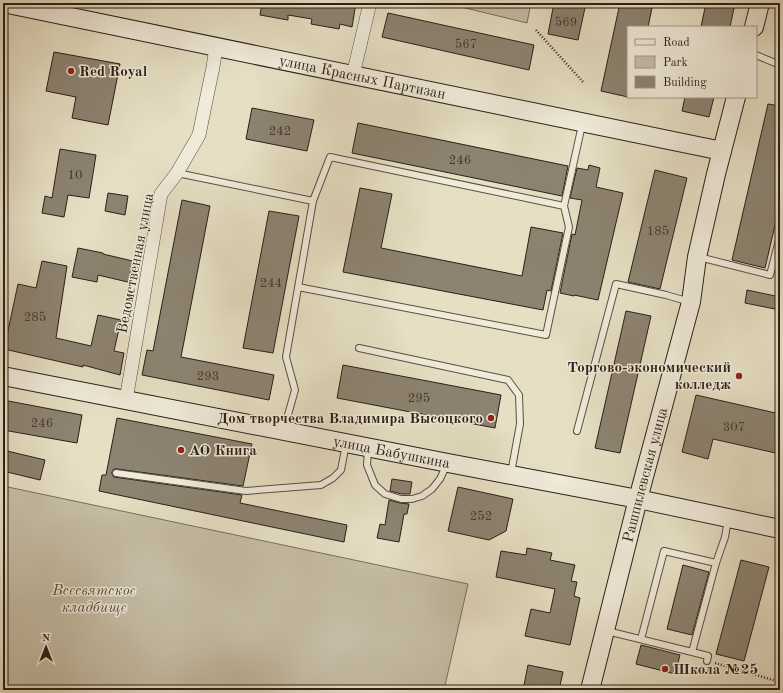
<svg xmlns="http://www.w3.org/2000/svg" width="783" height="693" font-family="'Old Standard TT',serif">
  <style>
    .green { fill: #c6bea7; stroke: #786e60 }
    .building { fill: #8c8371; stroke: #2a1f18 }
    .lines { fill: none; stroke-linecap: round; stroke-linejoin: round }
    .lane-casing { stroke: #594f43; stroke-width: 8 }
    .street-casing { stroke: #594f43; stroke-width: 14 }
    .secondary-casing { stroke: #2a1f18; stroke-width: 20 }
    .path { stroke: #2a1f18; stroke-width: 2.5; stroke-dasharray: 1 2; stroke-linecap: butt }
    .lane { stroke: #efead9; stroke-width: 6 }
    .street { stroke: #efead9; stroke-width: 13 }
    .secondary { stroke: #efead9; stroke-width: 18 }
    .poi-dot { fill: #8f2418; stroke: #efead9; stroke-width: 1.5 }
    .labels { text-anchor: middle; stroke-width: 3; stroke-linejoin: round; paint-order: stroke }
    .number-label { font-size: 13px; fill: #42382e }
    .poi-label { font-size: 15px; font-weight: bold; fill: #2a1f18; stroke: #efead9; text-anchor: start }
    .street-label { font-size: 15px; fill: #2a1f18; stroke: #efead9 }
    .park-label { font-size: 15px; font-style: italic; fill: #594f43; stroke: #efead9 }
  </style>
  <rect width="100%" height="100%" fill="#e6dfc4"/>
  <filter id="stains"><feTurbulence type="fractalNoise" baseFrequency=".005" numOctaves="4"/><feColorMatrix values="0 0 0 0 .2 0 0 0 0 .09 0 0 0 0 .02 0 0 0 .5 -.17"/></filter>
  <radialGradient id="worn" r=".72"><stop offset=".6" stop-color="#630" stop-opacity="0"/><stop offset="1" stop-color="#630" stop-opacity=".3"/></radialGradient>
  <path class="green" d="M 445,3 L 531,3 L 527,23 Z
    M 3,486 L 468,584 L 444,690 L 3,690 Z"/>
  <path class="building" d="M 262,3 L 356,3 L 352,27 L 340,24 L 339,29 L 311,24 L 312,19 L 288,15 L 288,20 L 260,15 Z
    M 554,3 L 586,3 L 578,40 L 548,34 Z
    M 620,3 L 653,3 L 648,27 L 628,27 L 628,97 L 601,91 Z
    M 706,3 L 710,3 L 734,8 L 730,27 L 701,27 Z
    M 388,13 L 534,45 L 529,70 L 382,37 Z
    M 54,52 L 120,64 L 108,125 L 72,118 L 76,97 L 46,91 Z
    M 685,97 L 714,97 L 709,117 L 682,111 Z
    M 768,104 L 780,106 L 780,204 L 765,268 L 732,260 Z
    M 252,108 L 314,120 L 307,151 L 246,139 Z
    M 358,123 L 568,166 L 562,196 L 352,153 Z
    M 60,149 L 96,155 L 89,198 L 68,195 L 64,217 L 42,213 L 45,196 L 52,198 Z
    M 589,165 L 600,168 L 596,187 L 623,193 L 598,300 L 574,295 L 574,296 L 560,293 L 572,234 L 575,235 L 582,200 L 570,198 L 577,168 L 588,170 Z
    M 655,170 L 687,178 L 660,289 L 628,282 Z
    M 360,188 L 392,194 L 381,248 L 522,276 L 531,227 L 563,233 L 551,291 L 547,290 L 543,310 L 343,272 Z
    M 108,193 L 128,196 L 125,215 L 105,211 Z
    M 182,200 L 210,206 L 181,357 L 274,375 L 269,400 L 142,375 L 147,350 L 153,351 Z
    M 269,211 L 299,216 L 273,353 L 243,348 Z
    M 78,248 L 103,253 L 103,254 L 137,262 L 132,283 L 98,275 L 97,282 L 72,277 Z
    M 42,261 L 67,266 L 56,338 L 91,346 L 98,315 L 121,320 L 114,351 L 124,353 L 120,375 L 83,365 L 83,367 L 4,349 L 18,284 L 36,288 Z
    M 747,290 L 780,297 L 780,310 L 745,303 Z
    M 626,311 L 651,316 L 620,453 L 595,448 Z
    M 343,365 L 501,395 L 495,428 L 337,398 Z
    M 696,395 L 780,414 L 780,454 L 713,439 L 708,459 L 682,452 Z
    M 3,400 L 82,415 L 77,443 L 3,430 Z
    M 117,418 L 252,444 L 243,486 L 117,469 L 114,469 L 112,472 L 112,474 L 114,477 L 242,495 L 240,503 L 347,525 L 344,542 L 99,491 L 102,475 L 106,475 Z
    M 3,450 L 45,460 L 40,480 L 3,471 Z
    M 392,479 L 412,482 L 410,494 L 402,494 L 390,491 Z
    M 458,487 L 513,499 L 506,531 L 489,540 L 448,531 Z
    M 389,500 L 400,503 L 409,504 L 407,514 L 404,514 L 399,542 L 377,538 L 380,524 L 385,525 Z
    M 527,548 L 552,553 L 550,560 L 575,565 L 571,581 L 577,582 L 574,596 L 580,598 L 570,645 L 525,636 L 531,609 L 550,613 L 555,589 L 496,577 L 501,551 L 526,555 Z
    M 741,560 L 769,567 L 744,661 L 716,654 Z
    M 683,565 L 709,572 L 692,635 L 667,629 Z
    M 641,645 L 680,655 L 675,674 L 636,664 Z
    M 528,665 L 563,672 L 559,690 L 523,690 Z"/>
  <g class="lines">
    <g class="lane-casing">
      <path id="lane" d="M 756,55 L 780,65
        M 177,173 L 313,201 L 286,357 L 295,390 L 284,429
        M 313,201 L 330,157 L 564,206
        M 699,257 L 770,275 L 780,236
        M 298,287 L 546,335 L 569,227 L 564,206 L 582,125
        M 359,348 L 508,380 L 519,395 L 520,424 L 511,473
        M 577,431 L 616,284 L 666,295 L 690,302
        M 368,449 L 367,465 L 375,485 L 385,494 L 401,499 L 412,499 L 422,496 L 432,489 L 440,479 L 447,464
        M 116,473 L 246,491 L 321,485 L 333,478 L 341,470 L 346,444
        M 607,631 L 692,652 L 716,563 L 725,537 L 728,520
        M 641,639 L 664,551 L 716,563
        M 692,652 L 708,656 L 707,661"/>
    </g>
    <g class="street-casing">
      <path id="street" d="M 353,75 L 370,3
        M 126,400 L 161,194 L 177,173 L 199,135 L 213,67 L 216,47"/>
    </g>
    <g class="secondary-casing">
      <g id="secondary">
        <path id="s1" d="M 3,3 L 722,151"/>
        <path d="M 754,27 L 760,3"/>
        <path id="s2" d="M 3,376 L 448,463 L 638,499 L 780,529"/>
        <path id="s3" d="M 590,690 L 638,499 L 691,302 L 697,257 L 716,174 L 736,97"/>
      </g>
    </g>
    <path class="path" d="M 536,30 L 583,82
      M 715,663 L 780,682"/>
    <use href="#lane" class="lane"/>
    <use href="#street" class="street"/>
    <use href="#secondary" class="secondary"/>
  </g>
  <g class="poi-dot">
    <circle cx="71" cy="71" r="4"/>
    <circle cx="739" cy="376" r="4"/>
    <circle cx="491" cy="418" r="4"/>
    <circle cx="181" cy="450" r="4"/>
    <circle cx="665" cy="669" r="4"/>
  </g>
  <g class="labels">
    <g class="number-label">
      <text x="566" y="26">569</text>
      <text x="466" y="48">567</text>
      <text x="280" y="135">242</text>
      <text x="460" y="164">246</text>
      <text x="75" y="179">10</text>
      <text x="658" y="235">185</text>
      <text x="271" y="287">244</text>
      <text x="35" y="321">285</text>
      <text x="208" y="380">293</text>
      <text x="419" y="402">295</text>
      <text x="42" y="427">246</text>
      <text x="734" y="431">307</text>
      <text x="481" y="520">252</text>
    </g>
    <g class="poi-label">
      <text x="79" y="76">Red Royal</text>
      <text x="731" y="372" text-anchor="end">Торгово-экономический<tspan x="731" dy="17">колледж</tspan></text>
      <text x="483" y="423" text-anchor="end">Дом творчества Владимира Высоцкого</text>
      <text x="189" y="455">АО Книга</text>
      <text x="673" y="674">Школа №25</text>
    </g>
    <g class="street-label">
      <text dy="5" stroke="none"><textPath href="#s1" startOffset="367">улица Красных Партизан</textPath></text>
      <text transform="translate(135 263) rotate(-79)" y="5">Ведомственная улица</text>
      <text dy="5" stroke="none"><textPath href="#s2" startOffset="396">улица Бабушкина</textPath></text>
      <text dy="5" stroke="none"><textPath href="#s3" startOffset="222">Рашпилевская улица</textPath></text>
    </g>
    <g class="park-label">
      <text x="94" y="595">Всесвятское<tspan x="94" dy="17">кладбище</tspan></text>
    </g>
  </g>
  <rect width="783" height="693" fill="none" stroke="#e6dfc4" stroke-width="16"/>
  <rect x="4" y="4" width="775" height="685" fill="none" stroke="#2a1f18" stroke-width="2"/>
  <rect x="8" y="8" width="767" height="677" fill="none" stroke="#2a1f18"/>
  <rect x="627" y="26" width="130" height="72" fill="#efead9" stroke="#a0998c"/>
  <rect x="635" y="39" width="20" height="6" fill="#efead9" stroke="#a0998c"/>
  <text x="663" y="46" font-size="12" fill="#2a1f18">Road</text>
  <rect x="635" y="56" width="20" height="12" fill="#c6bea7" stroke="#a0998c"/>
  <text x="663" y="66" font-size="12" fill="#2a1f18">Park</text>
  <rect x="635" y="76" width="20" height="12" fill="#8c8371" stroke="#a0998c"/>
  <text x="663" y="86" font-size="12" fill="#2a1f18">Building</text>
  <g transform="translate(46 647)" stroke="#efead9" stroke-width="3" paint-order="stroke">
  <path d="M0-3L7 15L0 10L-7 15Z" fill="#2a1f18"/>
  <text y="-6" font-size="11" font-weight="bold" text-anchor="middle" fill="#2a1f18">N</text>
  </g>
  <rect width="100%" height="100%" filter="url(#stains)"/>
  <rect width="100%" height="100%" fill="url(#worn)"/>
</svg>
